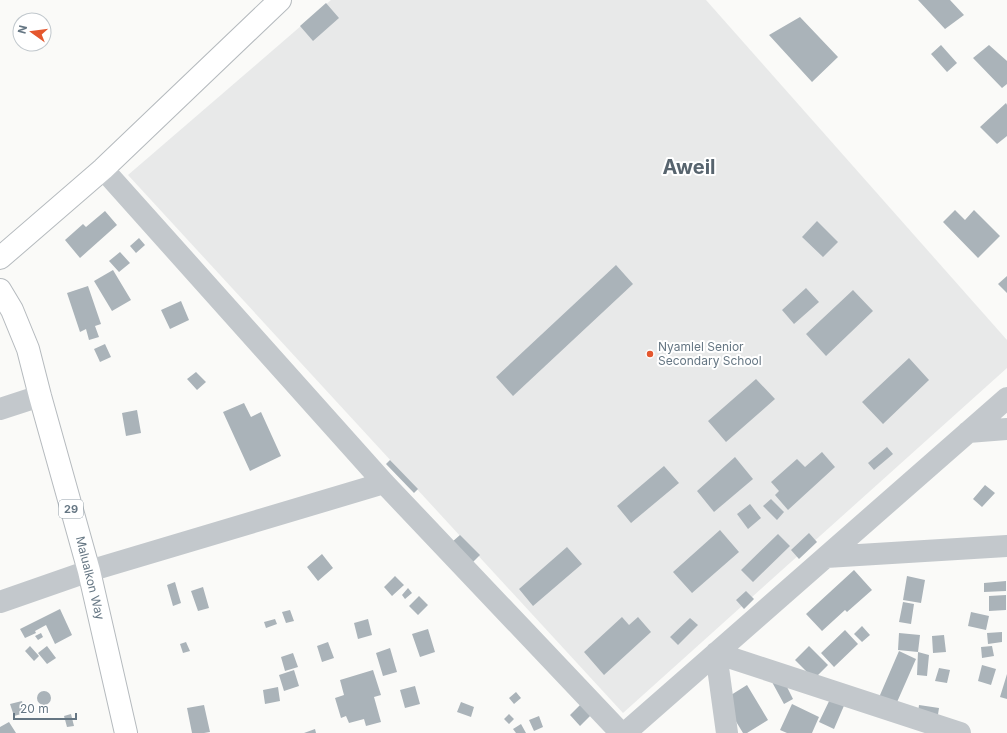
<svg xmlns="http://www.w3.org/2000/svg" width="1007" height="733" font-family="Inter,sans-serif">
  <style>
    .built { fill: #e8e9e9 }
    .building { fill: #aab3b9 }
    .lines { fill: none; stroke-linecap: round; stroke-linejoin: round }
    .major-casing { stroke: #b5babe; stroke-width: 24 }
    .minor { stroke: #c3c8cc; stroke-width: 22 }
    .major { stroke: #fff; stroke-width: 22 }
    .poi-dot { fill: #e4572e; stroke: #fff; stroke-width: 1.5 }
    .labels { text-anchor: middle; stroke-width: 4; stroke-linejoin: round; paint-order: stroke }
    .shield { fill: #fff; stroke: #939fa8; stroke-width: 1 }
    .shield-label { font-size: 11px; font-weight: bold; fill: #657683 }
    .poi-label { font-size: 12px; fill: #657683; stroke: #fff; text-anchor: start }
    .street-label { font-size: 12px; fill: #657683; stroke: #fff }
    .town-label { font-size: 20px; font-weight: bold; fill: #57646e; stroke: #fff }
  </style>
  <rect width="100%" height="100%" fill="#fafaf8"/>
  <path class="built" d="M 331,0 L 706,0 L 1007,340 L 1007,368 L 623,713 L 128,175 Z"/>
  <path class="building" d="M 918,0 L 950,0 L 964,15 L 945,29 Z
    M 326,3 L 339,18 L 313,41 L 300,26 Z
    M 800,17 L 838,57 L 812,82 L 769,35 Z
    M 941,45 L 957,63 L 947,72 L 931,54 Z
    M 989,45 L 1007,61 L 1007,84 L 1002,88 L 973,58 Z
    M 1006,103 L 1007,105 L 1007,136 L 997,144 L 980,127 Z
    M 955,210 L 965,220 L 974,210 L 1000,236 L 978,258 L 943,222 Z
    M 105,211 L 117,225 L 80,258 L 65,240 L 83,224 L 86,227 Z
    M 817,221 L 838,242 L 823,257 L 802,237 Z
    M 139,238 L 145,245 L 136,253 L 130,246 Z
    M 120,252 L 130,263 L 119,272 L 109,261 Z
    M 616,265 L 633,284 L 513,396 L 496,377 Z
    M 113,270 L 131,300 L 112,311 L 94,281 Z
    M 1007,276 L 1007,293 L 998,284 Z
    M 88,286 L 101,324 L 95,326 L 99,337 L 89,340 L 86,329 L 80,332 L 67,293 Z
    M 806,288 L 819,302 L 794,324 L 782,310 Z
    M 853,290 L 873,311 L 826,356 L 806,334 Z
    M 181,301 L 189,320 L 170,329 L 161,310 Z
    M 105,344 L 111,357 L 100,362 L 94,349 Z
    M 909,358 L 929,380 L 883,424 L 862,402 Z
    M 196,372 L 206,382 L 197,390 L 187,379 Z
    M 756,379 L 775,399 L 726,442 L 708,421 Z
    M 244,403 L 251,417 L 261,412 L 281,456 L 250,471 L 223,412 Z
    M 137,410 L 141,433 L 126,436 L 122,413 Z
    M 887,447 L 893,454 L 874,470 L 868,463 Z
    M 822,452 L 835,467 L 788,510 L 775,495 L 779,491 L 771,482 L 797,459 L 805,467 Z
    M 735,457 L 753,479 L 714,512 L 697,491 Z
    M 390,460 L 418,489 L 414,493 L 386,464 Z
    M 664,466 L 679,483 L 631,523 L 617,506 Z
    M 985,485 L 995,493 L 982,507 L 973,499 Z
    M 771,499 L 784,512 L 777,520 L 763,506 Z
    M 750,504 L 761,518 L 748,529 L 737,514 Z
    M 720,530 L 739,552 L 692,593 L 673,572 Z
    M 809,533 L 817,542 L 799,559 L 791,550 Z
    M 778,534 L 790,546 L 753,582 L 741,570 Z
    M 460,535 L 480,555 L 472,563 L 452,542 Z
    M 567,547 L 582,564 L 533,606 L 519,589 Z
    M 322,554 L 333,568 L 318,581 L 307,567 Z
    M 854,570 L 872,590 L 847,612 L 845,610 L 822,631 L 806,614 Z
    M 395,576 L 404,585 L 392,596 L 384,587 Z
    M 907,576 L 925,580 L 921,603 L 903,600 Z
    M 1006,581 L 1006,591 L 984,592 L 984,583 Z
    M 175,582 L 181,603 L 173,606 L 167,585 Z
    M 203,587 L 209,608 L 198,611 L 191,591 Z
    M 408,588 L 412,593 L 405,599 L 402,595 Z
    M 746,591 L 754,599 L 744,609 L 736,600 Z
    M 1006,595 L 1006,610 L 989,611 L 989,596 Z
    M 419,596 L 428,605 L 418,615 L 409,606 Z
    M 903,602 L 914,604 L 911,624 L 899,622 Z
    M 60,609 L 72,635 L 55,644 L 46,625 L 35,631 L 36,633 L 25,638 L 20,629 Z
    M 290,610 L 294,621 L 286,623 L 282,612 Z
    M 971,612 L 989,616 L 986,630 L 968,626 Z
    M 622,617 L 629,625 L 638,617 L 651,632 L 604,675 L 584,652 Z
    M 690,618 L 698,625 L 678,645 L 670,637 Z
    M 275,619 L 277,624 L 266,628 L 264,622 Z
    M 368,619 L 372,635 L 358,639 L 354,623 Z
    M 862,626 L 870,635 L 862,642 L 854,634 Z
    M 428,629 L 435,652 L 420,657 L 412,634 Z
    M 845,630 L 858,644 L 834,667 L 821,653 Z
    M 1002,632 L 1002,642 L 988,644 L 987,633 Z
    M 41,633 L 43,637 L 38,640 L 35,636 Z
    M 899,633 L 920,635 L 918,652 L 898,650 Z
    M 944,635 L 946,652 L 933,653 L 932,636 Z
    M 186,642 L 190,651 L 183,653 L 180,644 Z
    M 328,642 L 334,658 L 322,662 L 317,646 Z
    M 30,646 L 39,656 L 34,661 L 25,651 Z
    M 47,646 L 56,658 L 47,664 L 38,653 Z
    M 809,646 L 828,665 L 814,679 L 795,660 Z
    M 992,646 L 994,656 L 982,658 L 981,647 Z
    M 390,648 L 397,672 L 383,676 L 376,653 Z
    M 899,651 L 916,659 L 894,709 L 877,702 Z
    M 918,652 L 929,655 L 927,676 L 917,675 Z
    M 293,653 L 298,667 L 285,671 L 281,657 Z
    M 982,665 L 996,669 L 991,685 L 978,681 Z
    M 939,668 L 950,670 L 947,683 L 935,681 Z
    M 294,670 L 299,686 L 284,691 L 279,675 Z
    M 373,670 L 381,695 L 374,697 L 381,722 L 366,726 L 364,719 L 349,723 L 346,716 L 341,718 L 335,698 L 344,695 L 340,680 Z
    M 1007,674 L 1007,699 L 1000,697 Z
    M 782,677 L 793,699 L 784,704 L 772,682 Z
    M 747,685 L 768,720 L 747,733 L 743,733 L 723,700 Z
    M 415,686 L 420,704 L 405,708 L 400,690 Z
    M 278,687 L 280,701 L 265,704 L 263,690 Z
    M37 698a7 7 0 1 1 14 0a7 7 0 1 1-14 0Z
    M 516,692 L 521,698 L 514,704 L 509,698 Z
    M 832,695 L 846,701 L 834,729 L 819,722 Z
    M 585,700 L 595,711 L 580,726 L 570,715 Z
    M 22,701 L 25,713 L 14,716 L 10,704 Z
    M 461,702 L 474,707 L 471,717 L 457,712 Z
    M 792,704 L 819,717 L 812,733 L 787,733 L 780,730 Z
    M 204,705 L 210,732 L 204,733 L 192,733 L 187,708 Z
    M 919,705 L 939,708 L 937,721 L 917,719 Z
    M 71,714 L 74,726 L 67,727 L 64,716 Z
    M 509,714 L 514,719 L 509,724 L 504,719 Z
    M 539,716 L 543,727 L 534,731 L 529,720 Z
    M 9,722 L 16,733 L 0,733 L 0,727 Z
    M 521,724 L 526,733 L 516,733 L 513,729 Z
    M 315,729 L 316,733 L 304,733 Z"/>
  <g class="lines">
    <g class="major-casing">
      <path id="major" d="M 0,258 L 103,169 L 280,0
        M 0,290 L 12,310 L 28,349 L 40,396 L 89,571 L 126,733"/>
    </g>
    <path class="minor" d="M 103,169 L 384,483 L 621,733
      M 0,409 L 40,396
      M 968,432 L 1007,429
      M 826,557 L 1007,546
      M 0,602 L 89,571 L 384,483
      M 625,733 L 1007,398
      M 727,733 L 716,653 L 960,733"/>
    <use href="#major" class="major"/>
  </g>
  <circle class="poi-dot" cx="650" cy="354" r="4"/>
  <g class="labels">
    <rect class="shield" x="59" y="500" width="24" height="18" rx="3"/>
    <g class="shield-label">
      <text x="71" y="513">29</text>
    </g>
    <g class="poi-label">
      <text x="658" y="351">Nyamlel Senior<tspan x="658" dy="14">Secondary School</tspan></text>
    </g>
    <g class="street-label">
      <text transform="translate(90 578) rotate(76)" y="4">Malualkon Way</text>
    </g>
    <g class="town-label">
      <text x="689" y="174">Aweil</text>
    </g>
  </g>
  <g transform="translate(32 32) rotate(284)"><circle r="19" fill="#ffffff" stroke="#c1c8cd"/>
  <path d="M0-3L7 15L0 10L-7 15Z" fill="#e4572e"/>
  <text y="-6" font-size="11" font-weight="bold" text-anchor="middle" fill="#657683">N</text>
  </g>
  <path d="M14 713v6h62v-6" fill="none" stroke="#657683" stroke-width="2"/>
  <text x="20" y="713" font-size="12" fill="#657683" stroke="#ffffff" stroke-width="3" paint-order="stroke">20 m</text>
</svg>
